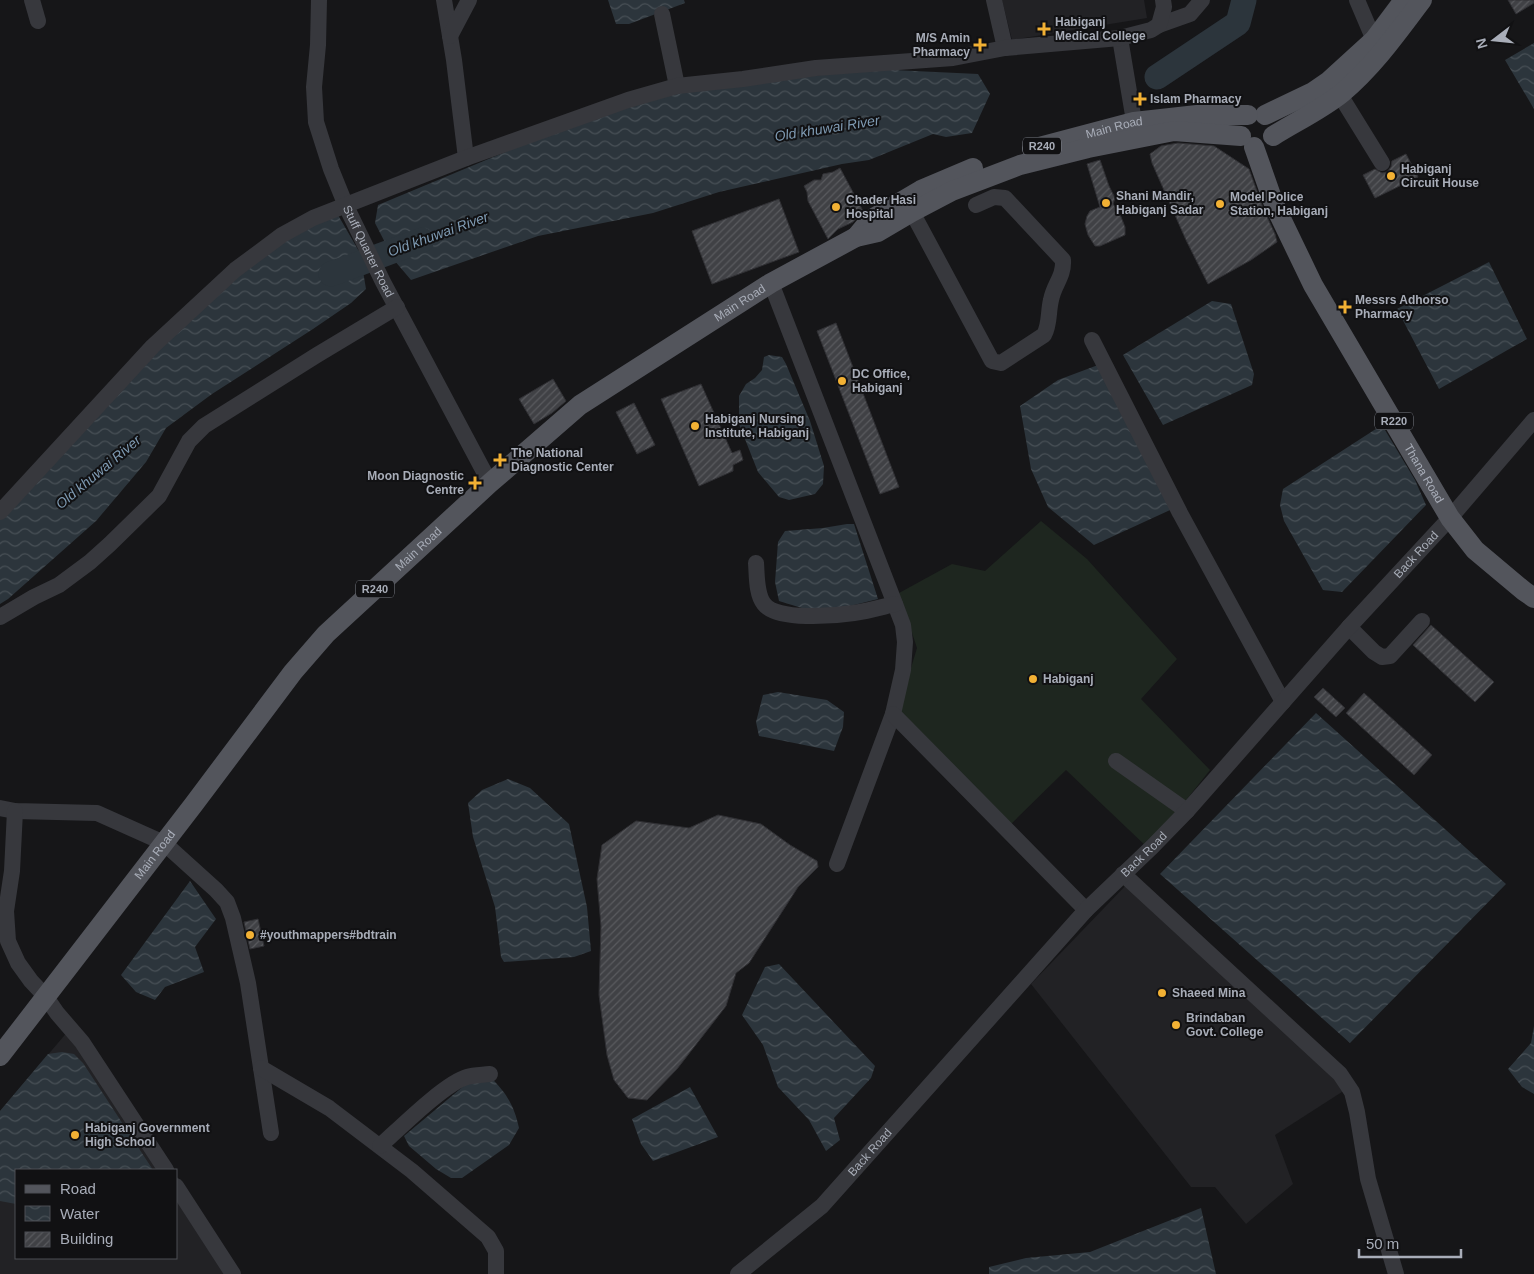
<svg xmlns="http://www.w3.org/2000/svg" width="1534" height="1274" font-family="Helvetica,sans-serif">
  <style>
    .built { fill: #222225 }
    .pitch { fill: #1e261f }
    .water { fill: url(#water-waves) }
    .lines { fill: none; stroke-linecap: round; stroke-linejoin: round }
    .river { stroke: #2c353c; stroke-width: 25 }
    .building { fill: url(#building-hatch); stroke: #303034 }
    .minor { stroke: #37383d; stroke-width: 16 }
    .major { stroke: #53555c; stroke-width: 20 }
    .poi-dot { fill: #f2b134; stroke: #111113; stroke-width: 2 }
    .labels { text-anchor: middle; stroke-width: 4; stroke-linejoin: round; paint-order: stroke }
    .shield { fill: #111113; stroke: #7b7e86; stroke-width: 1 }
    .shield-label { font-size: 11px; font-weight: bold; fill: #a8adb8 }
    .poi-label { font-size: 12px; font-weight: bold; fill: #a8adb8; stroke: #111113; text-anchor: start }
    .street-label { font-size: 12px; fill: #a8adb8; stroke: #111113 }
    .water-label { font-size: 14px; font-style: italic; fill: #7f9bb3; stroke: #111113 }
  </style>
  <defs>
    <pattern id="water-waves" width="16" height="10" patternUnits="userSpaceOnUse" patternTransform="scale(1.25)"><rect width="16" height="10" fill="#2c353c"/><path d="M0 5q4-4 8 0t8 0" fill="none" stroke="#485056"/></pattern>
    <pattern id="building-hatch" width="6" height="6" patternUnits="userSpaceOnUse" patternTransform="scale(1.25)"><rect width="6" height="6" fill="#404145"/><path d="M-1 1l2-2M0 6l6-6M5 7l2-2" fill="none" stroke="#595a5e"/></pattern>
  </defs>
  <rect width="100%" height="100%" fill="#161618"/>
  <path class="built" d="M 1002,0 L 1144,0 L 1147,18 L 1012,40 Z
    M 1130,881 L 1334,1067 L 1345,1090 L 1275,1135 L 1293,1184 L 1246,1224 L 1215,1187 L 1191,1187 L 1031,984 Z
    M 75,1023 L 173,1170 L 16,1170 L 16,1258 L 176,1258 L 176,1175 L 240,1274 L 0,1274 L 0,1111 Z"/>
  <path class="pitch" d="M 1041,521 L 1087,559 L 1177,659 L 1141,699 L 1210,770 L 1148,848 L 1066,770 L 1010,825 L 896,718 L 917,648 L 899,593 L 952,564 L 985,571 Z"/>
  <path class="water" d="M 608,0 L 684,0 L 685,3 L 629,24 L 616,24 Z
    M 1534,43 L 1534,109 L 1505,60 Z
    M 872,69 L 978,74 L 990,94 L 972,133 L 946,137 L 933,134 L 869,160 L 842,164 L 719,192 L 653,213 L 538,236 L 411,280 L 394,260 L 375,223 L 378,205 L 527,143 L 659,94 Z
    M 338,215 L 360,253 L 366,289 L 351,303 L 313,329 L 212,394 L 166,428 L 146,462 L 96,521 L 8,599 L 0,604 L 0,515 L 223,283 L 308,222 Z
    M 1489,262 L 1527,339 L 1439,389 L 1397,309 Z
    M 1212,301 L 1231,304 L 1254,374 L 1252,385 L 1163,425 L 1123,355 Z
    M 769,355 L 782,357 L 786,364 L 810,421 L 824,466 L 823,484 L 815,494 L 789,500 L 779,497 L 758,472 L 739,424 L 739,396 L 746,384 L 755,378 L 762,370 L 764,357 Z
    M 1106,362 L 1181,505 L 1094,545 L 1048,507 L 1031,469 L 1020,406 L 1058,380 Z
    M 1382,425 L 1415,480 L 1426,505 L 1342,592 L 1323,590 L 1284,521 L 1280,505 L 1283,489 Z
    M 847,524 L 854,524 L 878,599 L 834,610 L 805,609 L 779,601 L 775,582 L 778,542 L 785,531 L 823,528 Z
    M 778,692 L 827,700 L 844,712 L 843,727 L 834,751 L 759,736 L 756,722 L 763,695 Z
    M 1316,713 L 1506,884 L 1350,1043 L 1160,874 Z
    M 508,779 L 530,788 L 569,824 L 587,907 L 591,951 L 574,957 L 504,962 L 501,957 L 495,907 L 473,837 L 468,803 L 482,790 Z
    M 190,881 L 216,919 L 195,947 L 204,972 L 165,987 L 155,1000 L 136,992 L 121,975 Z
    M 779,964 L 875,1066 L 871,1078 L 834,1118 L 840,1140 L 826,1151 L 809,1120 L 778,1087 L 763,1045 L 742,1015 L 765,967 Z
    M 1534,1026 L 1534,1094 L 1522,1087 L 1508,1069 L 1531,1043 Z
    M 62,1052 L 74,1054 L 83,1063 L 153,1170 L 16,1170 L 16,1204 L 0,1201 L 0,1111 L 48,1054 Z
    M 489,1076 C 506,1092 514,1105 519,1128 L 509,1145 L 462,1178 L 451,1178 L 436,1169 L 409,1146 L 404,1136 L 472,1079 Z
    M 690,1087 L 718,1137 L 653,1161 L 641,1144 L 632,1119 Z
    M 1201,1208 L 1216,1274 L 989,1274 L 989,1267 L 1026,1258 L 1090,1252 Z"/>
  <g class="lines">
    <path class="river" d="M 1157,77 L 1238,23 L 1244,0
      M 331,274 L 422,240"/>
  </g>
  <path class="building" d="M 1508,0 L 1534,0 L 1534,3 L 1516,14 Z
    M 1178,143 L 1214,146 L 1249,169 L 1263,208 L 1275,234 L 1277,242 L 1251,260 L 1208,284 L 1186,240 L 1152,163 L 1150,154 L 1161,146 Z
    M 1406,154 L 1418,177 L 1375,198 L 1363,175 L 1375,169 L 1382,173 L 1387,172 L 1391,167 L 1392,161 Z
    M 1100,160 L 1109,186 L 1115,198 L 1113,204 L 1119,212 L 1125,227 L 1125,235 L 1100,246 L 1095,246 L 1088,235 L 1085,224 L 1087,216 L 1090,211 L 1100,207 L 1087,164 Z
    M 840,168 L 863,211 L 853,222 L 838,229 L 828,239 L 808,201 L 807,192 L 804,186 L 814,180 L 821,180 L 823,174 L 833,172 Z
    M 779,199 L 799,252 L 712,284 L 692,231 Z
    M 836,323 L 899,487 L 880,494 L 817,331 Z
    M 553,379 L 566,401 L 552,413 L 534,424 L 519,399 Z
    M 701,384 L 732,453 L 740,450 L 743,460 L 733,465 L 733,471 L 699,486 L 661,399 Z
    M 634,403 L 655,445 L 637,454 L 616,412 Z
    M 1431,625 L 1494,682 L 1475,702 L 1413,645 Z
    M 1323,688 L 1345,708 L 1336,717 L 1314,697 Z
    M 1364,693 L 1432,755 L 1414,775 L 1346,713 Z
    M 718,815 L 761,824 L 790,845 L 817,861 L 818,867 L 798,887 L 749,963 L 736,973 L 726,1006 L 677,1069 L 647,1100 L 628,1098 L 614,1080 L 607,1055 L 599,995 L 601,926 L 597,879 L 602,845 L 636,821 L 689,828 Z
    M 258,919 L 264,946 L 250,949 L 244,922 Z"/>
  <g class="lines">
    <g class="minor">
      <path d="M 32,0 L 38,21"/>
      <path id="s1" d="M 319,0 L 318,45 L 314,87 L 316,122 L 331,169 L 346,206 L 383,282 L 490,483"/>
      <path d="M 444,0 L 454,60 L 466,158"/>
      <path d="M 994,0 L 1005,48"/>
      <path d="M 1357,0 L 1374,40"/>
      <path d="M 662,14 L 677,86"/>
      <path d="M 1159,25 L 1190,14 L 1202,0"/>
      <path d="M 450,36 L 469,0"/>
      <path d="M 1120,38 L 1136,133"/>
      <path d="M 1332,85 L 1340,95 L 1382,163"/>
      <path d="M 912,212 L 992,361 L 1001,363 L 1044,335 C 1050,324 1048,312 1051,300 C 1054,284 1064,277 1063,260 L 1005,198 L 994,197 L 976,205"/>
      <path d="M 771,283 L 895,604 L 903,625 L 905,642 L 903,670 L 893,714 L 837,864"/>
      <path d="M 1092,340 L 1180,513 L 1283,702"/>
      <path d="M 0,512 L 153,346 L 235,270 L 282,235 L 313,218 L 466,158 L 628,100 L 677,86 L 743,79 L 816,68 L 953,58 L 1005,48 L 1120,38 L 1151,30 L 1159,25 L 1164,7 L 1163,0"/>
      <path d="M 756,563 C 757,575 756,594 764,604 C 777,621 834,616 854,613 C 868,611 882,607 895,604"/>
      <path d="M 0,617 L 34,597 L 59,585 L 90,562 L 110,544 L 159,496 L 189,441 L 204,426 L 317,355 L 397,307"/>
      <path d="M 1349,627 L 1374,652 L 1382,657 L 1390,656 L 1422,621"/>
      <path d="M 893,714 L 1086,910"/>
      <path d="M 1116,761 L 1187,811"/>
      <path d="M 0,808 L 15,811 L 97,813 L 164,843 L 216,890 L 227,902 L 233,918 L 248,983 L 271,1133"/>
      <path d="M 15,811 L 12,871 L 6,911 L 8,941 L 18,963 L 31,981 L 46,997 L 57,1013 L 82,1042 L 166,1170"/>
      <path d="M 1123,874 L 1340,1074 L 1352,1092 L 1357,1112 L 1368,1179 L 1396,1274"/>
      <path d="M 261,1068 L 329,1108 L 412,1171 L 488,1237 L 496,1251 L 496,1274"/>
      <path d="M 380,1146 C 399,1129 445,1083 467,1077 C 474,1075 482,1075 490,1074"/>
      <path d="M 176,1186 L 233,1274"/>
      <path id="s2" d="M 738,1274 L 822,1206 L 1086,910 L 1152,847 L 1187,811 L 1349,627 L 1450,518 L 1534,420"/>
    </g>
    <g class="major">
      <path d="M 1265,115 L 1313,92 L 1329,81 L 1374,40 L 1404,0"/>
      <path d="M 1273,136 C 1295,122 1321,110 1342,93 C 1374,66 1397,33 1422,0"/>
      <path id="s3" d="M 1254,147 L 1274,204 L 1313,285 L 1450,518 L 1475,550 L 1524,591 L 1534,598"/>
      <path id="s4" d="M 1032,149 L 1134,122 L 1197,115 L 1248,115"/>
      <path d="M 856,237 L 870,220 L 921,190 L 973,168"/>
      <path id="s5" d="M 0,1056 L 194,804 L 293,672 L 326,634 L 490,483 L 580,405 L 771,283 L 856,237 L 878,232 L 912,212 L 952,191 L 1020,165 L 1088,148 L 1174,131 L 1241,136"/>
    </g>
  </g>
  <g class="poi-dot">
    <path d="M1041.5 21.5h5v5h5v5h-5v5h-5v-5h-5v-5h5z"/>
    <path d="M977.5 37.5h5v5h5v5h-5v5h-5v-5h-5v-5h5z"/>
    <path d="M1137.5 91.5h5v5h5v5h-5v5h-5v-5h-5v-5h5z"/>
    <circle cx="1391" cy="176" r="5"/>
    <circle cx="1106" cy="203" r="5"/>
    <circle cx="1220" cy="204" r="5"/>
    <circle cx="836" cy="207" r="5"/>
    <path d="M1342.5 299.5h5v5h5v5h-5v5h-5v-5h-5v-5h5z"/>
    <circle cx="842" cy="381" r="5"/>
    <circle cx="695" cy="426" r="5"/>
    <path d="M497.5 452.5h5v5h5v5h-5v5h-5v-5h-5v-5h5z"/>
    <path d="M472.5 475.5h5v5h5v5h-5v5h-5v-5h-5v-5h5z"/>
    <circle cx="1033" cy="679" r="5"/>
    <circle cx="250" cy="935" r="5"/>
    <circle cx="1162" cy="993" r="5"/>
    <circle cx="1176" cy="1025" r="5"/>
    <circle cx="75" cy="1135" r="5"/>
  </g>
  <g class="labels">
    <g class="shield">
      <rect x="1023" y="137.5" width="38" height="17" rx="4"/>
      <rect x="1375" y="412.5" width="38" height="17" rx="4"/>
      <rect x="356" y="580.5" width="38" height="17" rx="4"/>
    </g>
    <g class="shield-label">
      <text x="1042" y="150">R240</text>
      <text x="1394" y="425">R220</text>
      <text x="375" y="593">R240</text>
    </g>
    <g class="poi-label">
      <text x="1055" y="26">Habiganj<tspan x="1055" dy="14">Medical College</tspan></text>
      <text x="970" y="42" text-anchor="end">M/S Amin<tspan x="970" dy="14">Pharmacy</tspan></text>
      <text x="1150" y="103">Islam Pharmacy</text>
      <text x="1401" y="173">Habiganj<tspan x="1401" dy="14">Circuit House</tspan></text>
      <text x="1116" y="200">Shani Mandir,<tspan x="1116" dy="14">Habiganj Sadar</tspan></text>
      <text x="1230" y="201">Model Police<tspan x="1230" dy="14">Station, Habiganj</tspan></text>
      <text x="846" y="204">Chader Hasi<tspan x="846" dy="14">Hospital</tspan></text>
      <text x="1355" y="304">Messrs Adhorso<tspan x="1355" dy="14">Pharmacy</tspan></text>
      <text x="852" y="378">DC Office,<tspan x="852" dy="14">Habiganj</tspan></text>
      <text x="705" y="423">Habiganj Nursing<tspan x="705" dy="14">Institute, Habiganj</tspan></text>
      <text x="511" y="457">The National<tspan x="511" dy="14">Diagnostic Center</tspan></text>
      <text x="464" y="480" text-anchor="end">Moon Diagnostic<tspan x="464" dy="14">Centre</tspan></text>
      <text x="1043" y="683">Habiganj</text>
      <text x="260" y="939">#youthmappers#bdtrain</text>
      <text x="1172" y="997">Shaeed Mina</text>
      <text x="1186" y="1022">Brindaban<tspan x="1186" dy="14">Govt. College</tspan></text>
      <text x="85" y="1132">Habiganj Government<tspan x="85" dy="14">High School</tspan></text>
    </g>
    <g class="street-label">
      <text dy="4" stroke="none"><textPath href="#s4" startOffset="85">Main Road</textPath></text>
      <text dy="4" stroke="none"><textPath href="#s1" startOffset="262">Stuff Quarter Road</textPath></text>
      <text dy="4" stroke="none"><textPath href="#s5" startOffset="1065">Main Road</textPath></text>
      <text dy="4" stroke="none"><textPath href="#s3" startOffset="369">Thana Road</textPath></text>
      <text dy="4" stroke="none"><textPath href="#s5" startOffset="659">Main Road</textPath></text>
      <text dy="4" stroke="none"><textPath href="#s2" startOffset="990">Back Road</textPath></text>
      <text dy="4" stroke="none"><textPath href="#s5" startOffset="254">Main Road</textPath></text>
      <text dy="4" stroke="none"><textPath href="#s2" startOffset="585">Back Road</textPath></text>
      <text dy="4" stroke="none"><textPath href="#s2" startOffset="180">Back Road</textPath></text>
    </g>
    <g class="water-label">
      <text transform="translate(827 128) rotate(-9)" y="5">Old khuwai River</text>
      <text transform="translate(438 234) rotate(-20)" y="5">Old khuwai River</text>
      <text transform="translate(98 472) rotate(-40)" y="5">Old khuwai River</text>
    </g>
  </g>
  <rect x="15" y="1169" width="162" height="90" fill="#111113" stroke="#4d4f55"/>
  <rect x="25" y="1185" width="25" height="8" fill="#53555c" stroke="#4d4f55"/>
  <text x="60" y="1194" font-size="15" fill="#a8adb8">Road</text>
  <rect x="25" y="1206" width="25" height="15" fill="url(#water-waves)" stroke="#4d4f55"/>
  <text x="60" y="1219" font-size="15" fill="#a8adb8">Water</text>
  <rect x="25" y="1232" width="25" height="15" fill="url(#building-hatch)" stroke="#4d4f55"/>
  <text x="60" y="1244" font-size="15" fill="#a8adb8">Building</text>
  <g transform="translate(1494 40) rotate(254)" stroke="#111113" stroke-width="4" paint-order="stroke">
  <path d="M0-4L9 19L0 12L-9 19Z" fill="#a8adb8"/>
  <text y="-8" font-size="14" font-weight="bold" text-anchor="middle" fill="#a8adb8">N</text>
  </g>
  <path d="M1359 1249v8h102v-8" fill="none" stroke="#a8adb8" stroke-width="2.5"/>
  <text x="1366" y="1249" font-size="15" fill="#a8adb8" stroke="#111113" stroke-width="4" paint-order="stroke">50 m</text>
</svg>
